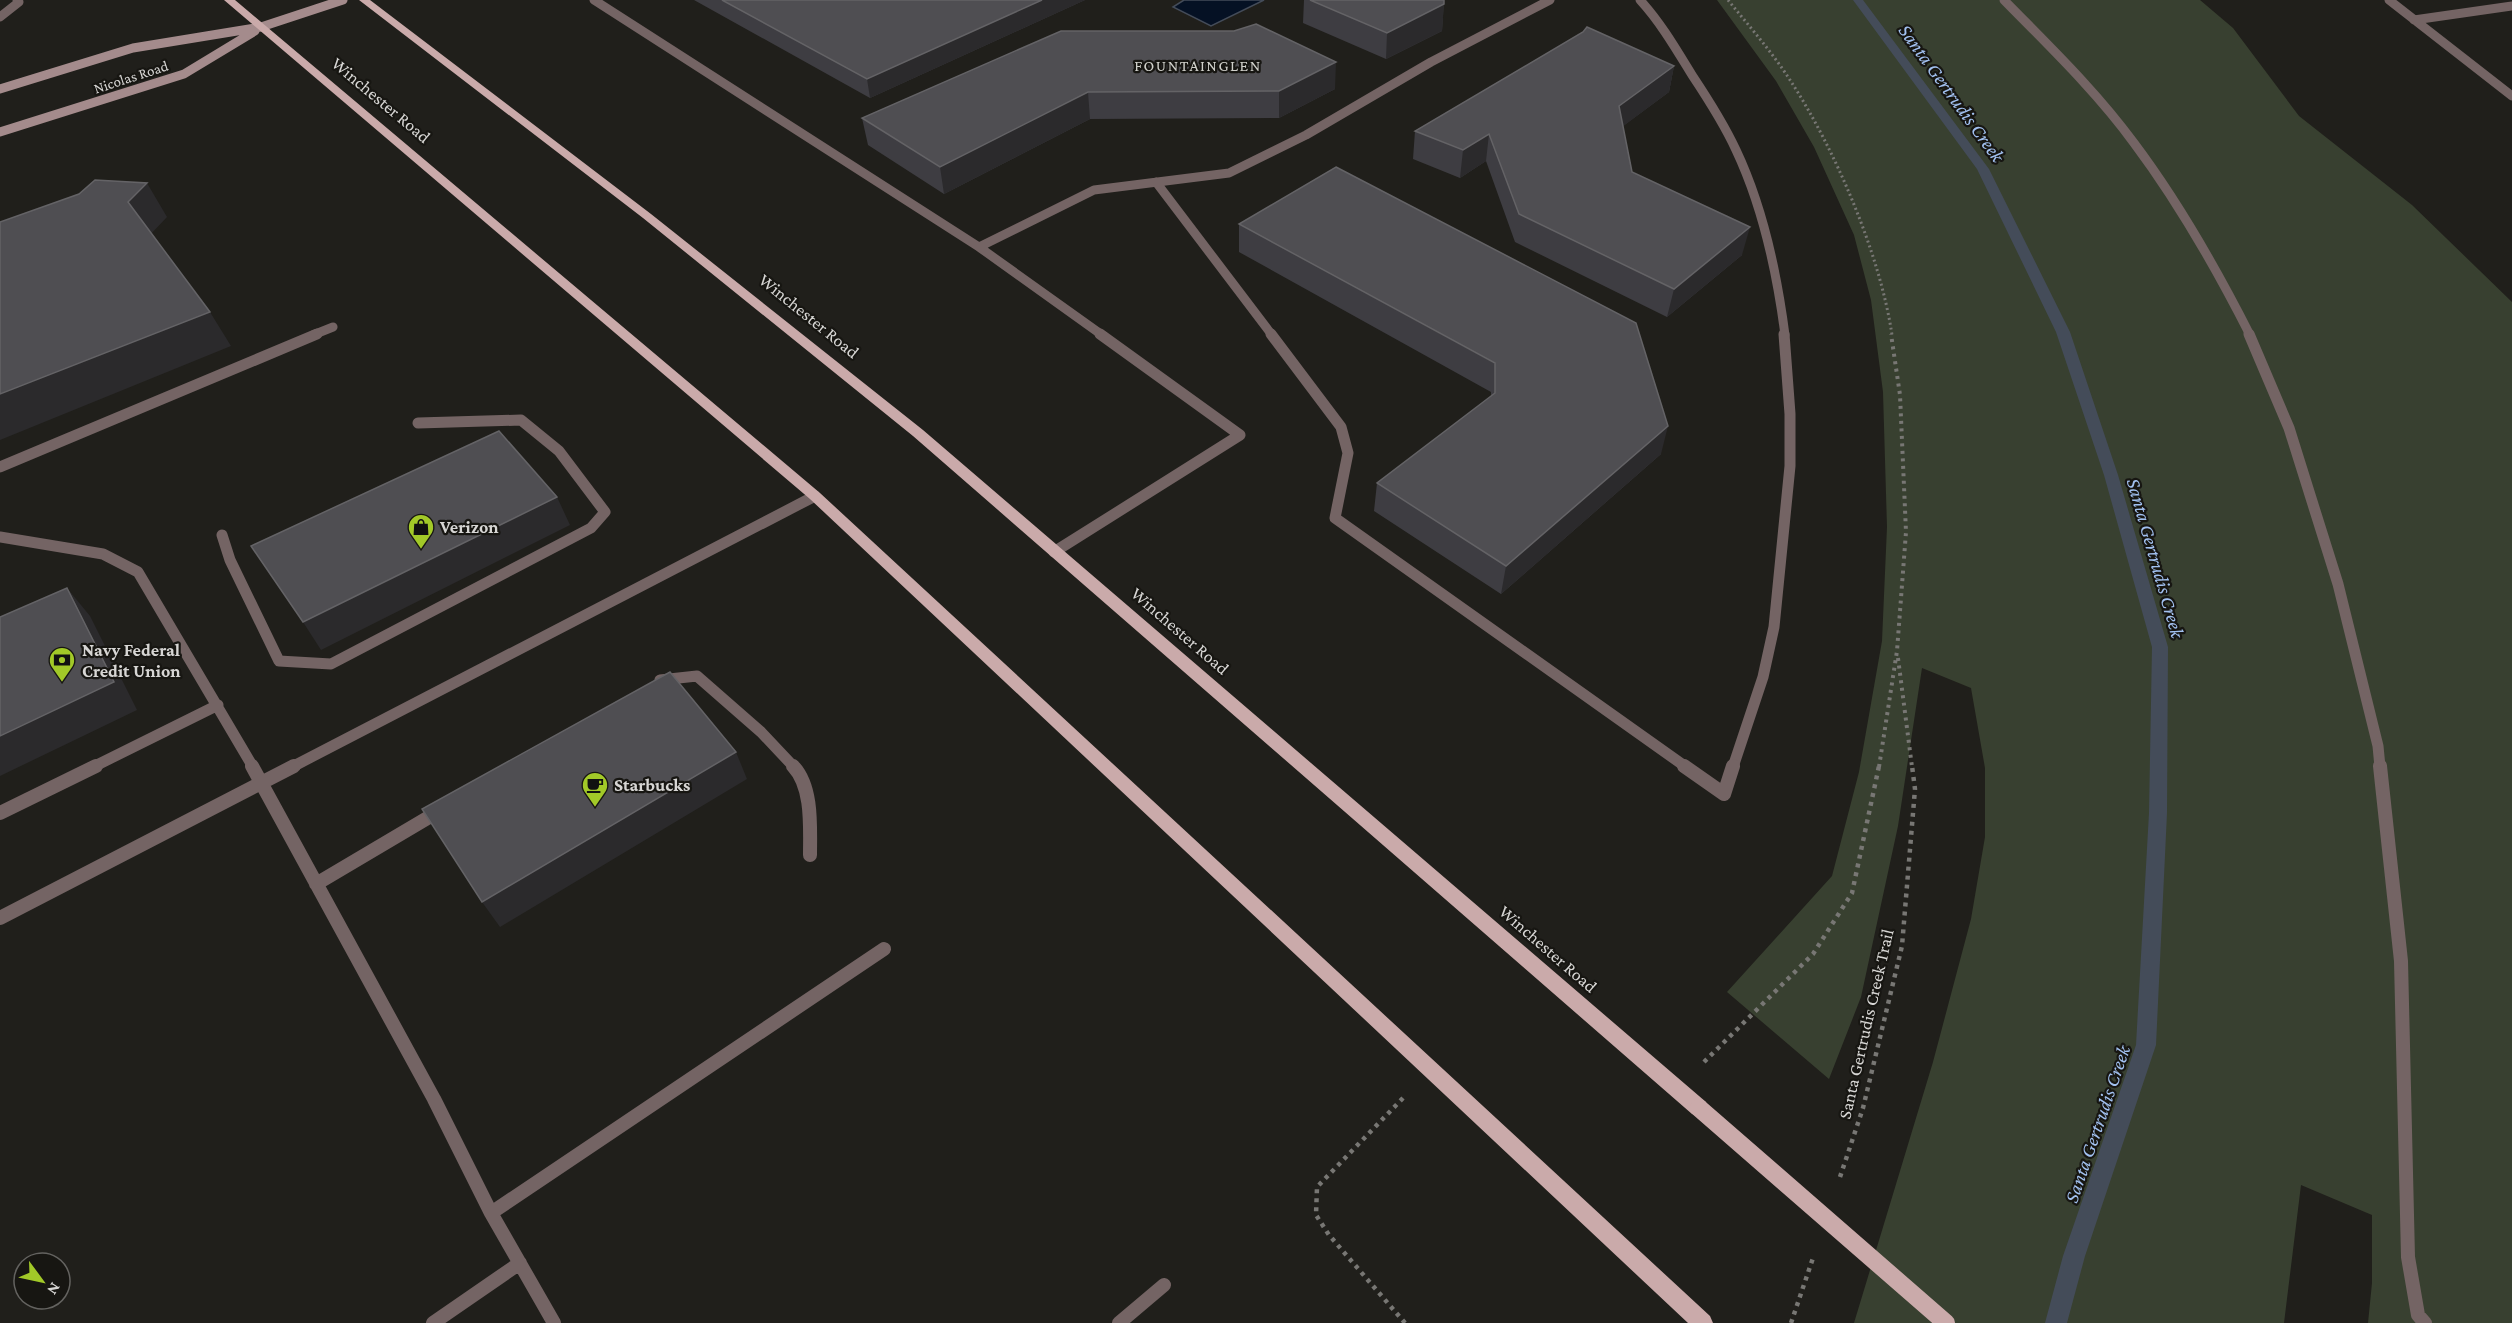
<svg xmlns="http://www.w3.org/2000/svg" width="2512" height="1323" font-family="'Crimson Pro',serif">
  <style>
    .green { fill: #384030 }
    .water { fill: #051124; stroke: #444c59; stroke-width: 1.5 }
    .lines { fill: none; stroke-linecap: round; stroke-linejoin: round }
    .stream { fill: #444c59; fill-rule: evenodd }
    .path-far2 { stroke: #787774; stroke-width: 3; stroke-dasharray: 2 3; stroke-linecap: butt }
    .path-far1 { stroke: #787774; stroke-width: 4; stroke-dasharray: 3 4.5; stroke-linecap: butt }
    .path { stroke: #787774; stroke-width: 4.5; stroke-dasharray: 4 5; stroke-linecap: butt }
    .lane-far2 { stroke: #746464; stroke-width: 9 }
    .lane-far1 { stroke: #746464; stroke-width: 11 }
    .lane { stroke: #746464; stroke-width: 14 }
    .street { stroke: #746464; stroke-width: 9 }
    .secondary { stroke: #a48b8c; stroke-width: 9 }
    .primary { fill: #caaaaa; fill-rule: evenodd }
    .primary-bridge { stroke: #caaaaa; stroke-width: 18 }
    .wall { fill: #3e3d42 }
    .shaded-wall { fill: #2b2a2c }
    .building { fill: #4f4e52; stroke: #646366; stroke-width: 1.5 }
    .labels { text-anchor: middle; stroke-width: 4.5; stroke-linejoin: round; paint-order: stroke }
    .far-street-label { font-size: 15px; fill: #d7d6d4; stroke: #171612 }
    .far-neighbourhood-label { font-size: 16px; letter-spacing: 1.5px; fill: #d1d1cb; stroke: #171612 }
    .street-label { font-size: 18px; fill: #d7d6d4; stroke: #171612 }
    .poi-label { font-size: 18px; font-weight: bold; fill: #d7d6d4; stroke: #171612; text-anchor: start }
    .water-label { font-size: 20px; font-style: italic; fill: #a2c1f0; stroke: #171612 }
  </style>
  <rect width="100%" height="100%" fill="#201f1b"/>
  <path class="green" d="M 1717,0 L 2200,0 L 2233,28 L 2299,116 L 2412,205 L 2512,302 L 2512,1323 L 2368,1323 L 2372,1283 L 2372,1215 L 2301,1185 L 2284,1323 L 1854,1323 L 1933,1062 L 1971,919 L 1985,837 L 1985,768 L 1971,688 L 1922,668 L 1898,826 L 1861,997 L 1829,1079 L 1727,992 L 1832,876 L 1859,772 L 1882,641 L 1887,527 L 1883,392 L 1871,300 L 1854,235 L 1814,147 L 1776,81 Z"/>
  <path class="water" d="M 1184,0 L 1264,0 L 1211,26 L 1173,7 Z"/>
  <g class="lines">
    <path class="stream" d="M 1853,0 L 1863,0 L 1989,169 L 2070,332 L 2118,475 L 2168,647 L 2167,813 L 2156,1045 L 2085,1256 L 2067,1323 L 2045,1323 L 2063,1256 L 2136,1045 L 2149,813 L 2152,647 L 2104,475 L 2056,332 L 1977,169 Z"/>
    <path class="path-far2" d="M 1728,0 C 1749,26 1772,52 1790,80 C 1835,149 1880,254 1892,335"/>
    <path class="path-far1" d="M 1898,658 L 1912,767
      M 1879,767 L 1897,651 L 1906,532 L 1900,395 L 1891,334"/>
    <path class="path" d="M 1704,1062 L 1813,954 L 1852,893 L 1879,766
      M 1403,1098 L 1317,1187 L 1316,1215 L 1329,1235 L 1405,1323
      M 1840,1177 L 1863,1108 L 1902,946 L 1915,789 L 1912,766
      M 1791,1323 L 1813,1258"/>
    <path class="lane-far2" d="M 594,0 L 979,247 L 1094,190 L 1229,173 L 1306,135 L 1431,62 L 1550,0
      M 1640,0 C 1661,23 1676,49 1692,75 C 1708,99 1724,124 1736,150 C 1763,207 1777,273 1785,335
      M 2004,0 C 2049,46 2096,91 2134,143 C 2179,203 2216,268 2250,335
      M 0,17 L 19,2 L 17,0
      M 1156,182 L 1272,335
      M 979,247 L 1102,335
      M 313,335 L 333,327"/>
    <path class="lane-far1" d="M 1271,334 L 1341,427 L 1348,453 L 1335,518 L 1686,767
      M 2249,334 L 2289,428 L 2338,584 L 2378,746 L 2380,767
      M 0,467 L 317,334
      M 222,535 L 230,560 L 279,661 L 331,664 L 591,528 L 605,512 L 559,451 L 521,420 L 418,423
      M 0,537 L 103,554 L 138,572 L 253,767
      M 1054,552 L 1240,435 L 1100,334
      M 660,680 L 697,676 L 761,732 L 794,767
      M 93,767 L 218,705
      M 292,767 L 815,496
      M 1733,767 L 1763,677 L 1774,627 L 1790,466 L 1790,414 L 1784,334"/>
    <path class="lane" d="M 252,766 L 434,1099 L 491,1213 L 554,1323
      M 793,766 C 813,787 810,827 810,855
      M 1684,766 L 1724,794 L 1733,766
      M 2380,766 L 2401,961 L 2408,1257 L 2418,1315 L 2425,1323
      M 0,813 L 96,766
      M 316,884 L 441,810
      M 0,918 L 294,766
      M 491,1213 L 884,949
      M 433,1323 L 520,1263
      M 1119,1323 L 1164,1285"/>
    <path class="street" d="M 2389,0 L 2512,96
      M 2414,20 L 2512,6"/>
    <path class="secondary" d="M 0,89 L 133,48 L 261,27 L 343,0
      M 0,132 L 184,74 L 255,31"/>
    <path class="primary" d="M 224,0 L 235,0 L 820,493 L 1710,1316 L 1713,1323 L 1688,1323 L 810,499 Z
      M 359,0 L 370,0 L 651,214 L 923,430 L 1706,1102 L 1708,1108 L 1706,1114 L 1699,1117 L 1692,1114 L 913,436 L 643,218 Z"/>
    <path class="primary-bridge" d="M 1699,1108 L 1946,1323"/>
  </g>
  <path class="wall" d="M 694,0 L 1085,0 L 870,98 Z
    M 1304,0 L 1444,0 L 1442,31 L 1386,59 L 1303,23 Z
    M 1061,31 L 1335,89 L 1279,118 L 1090,119 L 944,194 L 868,145 L 862,118 Z
    M 1674,66 L 1669,92 L 1623,126 L 1632,172 L 1742,255 L 1667,317 L 1515,242 L 1486,161 L 1460,178 L 1413,159 L 1415,131 Z
    M 1239,224 L 1661,454 L 1501,594 L 1374,511 L 1377,483 L 1491,396 L 1491,392 L 1239,252 Z"/>
  <path class="shaded-wall" d="M 1042,0 L 1085,0 L 870,98 L 867,79 Z
    M 1444,4 L 1442,31 L 1386,59 L 1387,33 Z
    M 1336,62 L 1335,89 L 1279,118 L 1279,91 Z
    M 1674,66 L 1669,92 L 1614,133 L 1619,106 Z
    M 1088,92 L 1090,119 L 944,194 L 940,167 Z
    M 1489,134 L 1486,161 L 1460,178 L 1463,150 Z
    M 147,183 L 167,217 L 149,236 L 128,202 Z
    M 1750,227 L 1742,255 L 1667,317 L 1674,289 Z
    M 210,312 L 231,346 L 0,440 L 0,394 Z
    M 1668,426 L 1661,454 L 1501,594 L 1506,566 Z
    M 557,497 L 570,525 L 321,650 L 303,622 Z
    M 67,588 L 90,616 L 137,710 L 0,776 L 0,736 Z
    M 736,752 L 747,779 L 500,927 L 482,902 Z"/>
  <path class="building" d="M 722,0 L 1042,0 L 867,79 Z
    M 1310,0 L 1444,0 L 1444,4 L 1387,33 Z
    M 1256,24 L 1336,62 L 1279,91 L 1088,92 L 940,167 L 862,118 L 1061,31 L 1234,31 Z
    M 1587,27 L 1674,66 L 1619,106 L 1632,172 L 1750,227 L 1674,289 L 1519,214 L 1489,134 L 1463,150 L 1415,131 L 1583,32 Z
    M 1336,167 L 1636,323 L 1668,426 L 1506,566 L 1377,483 L 1495,393 L 1495,363 L 1239,224 Z
    M 95,180 L 147,183 L 128,202 L 210,312 L 0,394 L 0,222 L 79,194 Z
    M 499,431 L 557,497 L 303,622 L 251,546 Z
    M 67,588 L 114,682 L 0,736 L 0,617 Z
    M 670,672 L 736,752 L 482,902 L 422,809 Z"/>
  <defs>
    <g id="shop-pin" transform="scale(1.35)"><path d="M0 17L-7.5 6A9.5 9.5 0 1 1 7.5 6Z" fill="#a2c928" stroke="#171612"/><path d="M-5-2.5h2.3a2.7 3.5 0 0 1 5.4 0H5L5.5 6h-11ZM-1.5-2.5h3a1.5 2.3 0 0 0-3 0Z" fill="#111"/></g>
    <g id="bank-pin" transform="scale(1.35)"><path d="M0 17L-7.5 6A9.5 9.5 0 1 1 7.5 6Z" fill="#a2c928" stroke="#171612"/><path d="M-6-4H6V4H-6ZM0-2.3a2.3 2.3 0 1 0 0 4.6a2.3 2.3 0 1 0 0-4.6Z" fill="#111"/></g>
    <g id="cafe-pin" transform="scale(1.35)"><path d="M0 17L-7.5 6A9.5 9.5 0 1 1 7.5 6Z" fill="#a2c928" stroke="#171612"/><path d="M-5.5-4.5H6V0H3Q3 3.5 0 3.5H-2.5Q-5.5 3.5-5.5 0ZM3-3.2v2h1.7v-2ZM-6 4.5H4V6H-6Z" fill="#111"/></g>
  </defs>
  <g fill-rule="evenodd">
    <use href="#shop-pin" x="421" y="527"/>
    <use href="#bank-pin" x="62" y="660"/>
    <use href="#cafe-pin" x="595" y="785"/>
  </g>
  <g class="labels">
    <g class="far-street-label">
      <text transform="translate(131 77) rotate(-18)" y="5">Nicolas Road</text>
    </g>
    <g class="far-neighbourhood-label">
      <text x="1198" y="71">FOUNTAINGLEN</text>
    </g>
    <g class="street-label">
      <text transform="translate(381 100) rotate(40)" y="6">Winchester Road</text>
      <text transform="translate(809 316) rotate(39)" y="6">Winchester Road</text>
      <text transform="translate(1180 631) rotate(41)" y="6">Winchester Road</text>
      <text transform="translate(1548 949) rotate(41)" y="6">Winchester Road</text>
      <text transform="translate(1866 1024) rotate(-77)" y="6">Santa Gertrudis Creek Trail</text>
    </g>
    <g class="poi-label">
      <text x="440" y="533">Verizon</text>
      <text x="82" y="656">Navy Federal<tspan x="82" dy="21">Credit Union</tspan></text>
      <text x="614" y="791">Starbucks</text>
    </g>
    <g class="water-label">
      <text transform="translate(1952 93) rotate(54)" y="7">Santa Gertrudis Creek</text>
      <text transform="translate(2156 558) rotate(74)" y="7">Santa Gertrudis Creek</text>
      <text transform="translate(2097 1124) rotate(-71)" y="7">Santa Gertrudis Creek</text>
    </g>
  </g>
  <g transform="translate(42 1281) rotate(123)"><circle r="28" fill="#171612" stroke="#646360" stroke-width="1.5"/>
  <path d="M0-4.5L10 22L0 15L-10 22Z" fill="#a2c928"/>
  <text y="-9" font-size="16" font-weight="bold" text-anchor="middle" fill="#d7d6d4">N</text>
  </g>
</svg>
